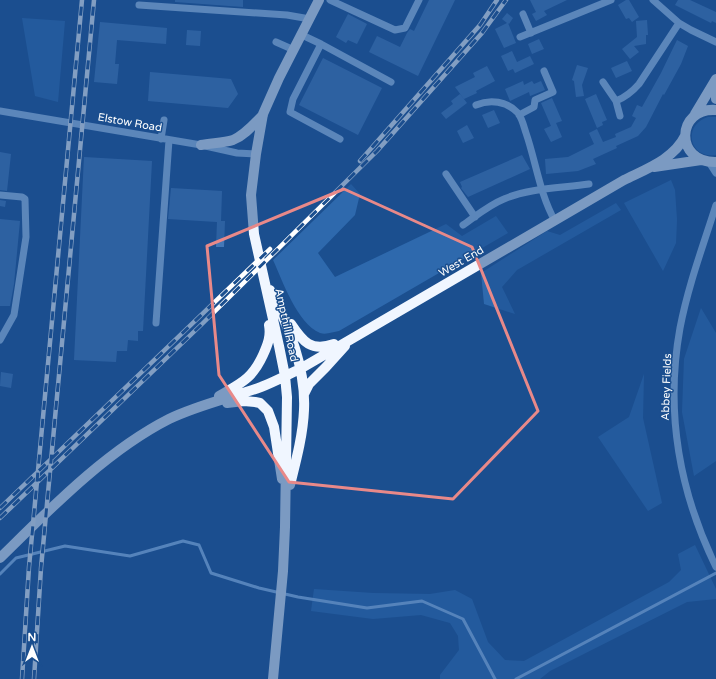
<svg xmlns="http://www.w3.org/2000/svg" width="716" height="679" font-family="'Varela Round',sans-serif">
  <style>
    .green { fill: #2e69ad }
    .lines { fill: none; stroke-linecap: round; stroke-linejoin: round }
    .stream { stroke: #9cc4f0; stroke-width: 3 }
    .building { fill: #4478b7 }
    .minor { stroke: #a9c9ee; stroke-width: 7 }
    .major { stroke: #f0f6ff; stroke-width: 10 }
    .rail-casing { stroke: #fff; stroke-width: 4.5 }
    .rail { stroke: #1b4f8f; stroke-width: 3; stroke-dasharray: 9; stroke-linecap: butt }
    .marked { fill: none; stroke: #e88989; stroke-width: 3; stroke-linejoin: round }
    .labels { text-anchor: middle; stroke-width: 3; stroke-linejoin: round; paint-order: stroke }
    .street-label { font-size: 11px; fill: #fff; stroke: #1b4f8f }
  </style>
  <rect width="100%" height="100%" fill="#1b4f8f"/>
  <path class="green" d="M 22,18 L 65,21 L 58,102 L 35,96 Z
    M 708,117 L 716,117 L 716,155 C 689,159 682,125 708,117 Z
    M 671,180 L 675,190 L 677,220 L 676,243 L 663,271 L 624,203 Z
    M 351,184 L 360,194 L 355,215 L 318,253 L 335,277 L 446,224 L 462,236 L 496,216 L 508,233 L 339,331 C 333,332 326,335 320,333 C 297,323 283,282 273,260 Z
    M 616,203 L 621,210 L 517,270 L 502,287 L 515,314 L 484,304 L 481,273 L 547,231 L 560,235 Z
    M 701,308 L 716,333 L 716,461 L 694,476 L 682,412 L 684,359 Z
    M 644,374 L 643,418 L 662,503 L 648,511 L 598,437 L 629,417 Z
    M 695,545 L 716,589 L 716,599 L 687,602 L 550,671 L 540,679 L 440,679 L 440,675 L 459,650 L 458,636 L 450,623 L 421,615 L 373,619 L 311,611 L 314,589 L 373,593 L 430,594 L 455,590 L 472,599 L 488,642 L 505,660 L 524,661 L 669,582 L 681,570 L 678,554 Z"/>
  <g class="lines">
    <path class="stream" d="M 0,574 L 16,558 L 65,546 L 130,556 L 183,541 L 199,545 L 211,573 L 259,588 L 298,597 L 367,608 L 422,601 L 463,619 L 495,679
      M 516,679 L 716,573"/>
  </g>
  <path class="building" d="M 175,0 L 243,0 L 243,7 L 175,2 Z
    M 429,0 L 455,0 L 418,76 L 369,52 L 377,36 L 400,47 L 407,33 L 410,29 L 414,31 Z
    M 530,0 L 567,0 L 544,11 L 547,15 L 536,21 L 532,14 L 536,12 Z
    M 626,0 L 629,0 L 639,17 L 632,22 L 629,18 L 626,19 L 618,5 Z
    M 678,0 L 690,0 L 716,12 L 716,23 L 712,21 L 711,23 L 675,5 Z
    M 507,13 L 513,18 L 509,24 L 508,23 L 516,43 L 504,48 L 495,29 L 507,23 L 502,19 Z
    M 348,14 L 367,24 L 357,44 L 348,40 L 346,43 L 336,37 Z
    M 647,20 L 648,35 L 646,35 L 646,44 L 634,46 L 639,52 L 630,59 L 622,49 L 637,37 L 636,21 Z
    M 100,22 L 167,28 L 166,44 L 117,40 L 115,64 L 119,64 L 117,84 L 94,82 Z
    M 187,30 L 201,31 L 200,46 L 186,45 Z
    M 539,39 L 544,49 L 532,54 L 528,44 Z
    M 677,40 L 688,46 L 681,64 L 664,95 L 663,94 L 646,127 L 638,136 L 616,146 L 617,148 L 593,159 L 596,164 L 578,171 L 546,174 L 545,159 L 568,157 L 594,144 L 589,133 L 597,129 L 603,142 L 616,137 L 615,134 L 631,127 L 636,118 L 632,116 L 637,105 L 642,107 L 661,73 Z
    M 512,51 L 517,62 L 530,56 L 534,64 L 515,73 L 513,69 L 508,71 L 501,56 Z
    M 323,58 L 382,88 L 358,135 L 299,105 Z
    M 627,61 L 632,71 L 616,78 L 611,68 Z
    M 577,65 L 588,68 L 582,85 L 584,96 L 576,97 L 574,81 L 572,80 Z
    M 487,66 L 495,81 L 476,91 L 477,93 L 464,99 L 455,87 L 475,77 L 473,73 Z
    M 150,72 L 231,79 L 238,94 L 228,108 L 148,101 Z
    M 523,81 L 524,85 L 532,81 L 534,84 L 541,81 L 545,90 L 530,96 L 529,92 L 510,101 L 505,89 Z
    M 460,94 L 467,103 L 446,119 L 441,113 L 453,104 L 451,101 Z
    M 596,94 L 607,120 L 602,122 L 603,125 L 597,128 L 585,99 Z
    M 552,98 L 562,121 L 556,123 L 562,137 L 551,142 L 544,129 L 553,125 L 551,126 L 541,103 Z
    M 494,110 L 500,123 L 488,128 L 482,115 Z
    M 467,125 L 474,138 L 463,143 L 457,131 Z
    M 0,152 L 11,154 L 7,191 L 0,190 Z
    M 522,155 L 530,169 L 468,197 L 461,188 L 462,187 L 460,182 Z
    M 84,157 L 152,161 L 143,331 L 138,331 L 138,341 L 128,340 L 127,351 L 117,351 L 116,362 L 74,360 Z
    M 171,188 L 222,191 L 221,221 L 225,221 L 224,247 L 216,247 L 217,222 L 168,219 Z
    M 0,200 L 6,201 L 5,207 L 0,206 Z
    M 0,219 L 20,221 L 14,284 L 10,306 L 0,306 Z
    M 1,372 L 13,374 L 11,388 L 0,386 Z"/>
  <g class="lines">
    <path class="minor" d="M 330,0 L 395,30 L 405,28 L 419,0
      M 653,0 L 679,23 L 691,30 L 716,42
      M 139,5 L 287,15 L 310,19
      M 523,14 L 531,33
      M 302,35 L 321,44 L 293,99 L 290,112 L 340,139
      M 520,37 L 611,0
      M 276,42 L 294,50
      M 321,44 L 391,82
      M 603,82 L 616,101 L 620,116
      M 616,101 C 626,97 632,92 639,84 L 679,23
      M 476,105 C 490,99 507,101 518,113 C 522,118 524,127 526,133 C 536,162 540,195 555,221
      M 0,111 L 201,145 L 237,153 L 256,154
      M 519,115 L 534,107 L 535,100 L 553,92 L 544,71
      M 161,139 L 164,120
      M 709,162 L 716,173
      M 446,174 L 475,217
      M 0,195 L 22,197 L 25,199 L 26,237 L 14,315 L 0,340
      M 716,205 C 703,246 688,286 680,328 C 665,411 679,491 716,567
      M 463,225 C 476,216 489,205 504,199 C 529,188 562,188 589,184
      M 156,323 L 169,140"/>
    <path class="major" d="M 716,85 L 716,99
      M 716,110 C 676,107 674,163 716,162
      M 695,114 L 716,79
      M 201,145 C 211,143 224,143 233,140 C 245,135 254,124 263,115
      M 654,167 L 701,160
      M 270,290 C 289,327 306,368 304,410 C 303,435 296,461 290,485
      M 291,324 C 303,342 311,352 334,344
      M 304,394 L 309,384 L 326,367 L 345,346
      M 219,396 C 241,383 252,379 263,355 C 268,344 271,336 269,325
      M 227,403 L 244,401 L 255,402 L 260,403 L 268,411 L 274,427 L 282,479
      M 0,558 C 50,509 106,451 169,419 C 198,405 230,398 261,387 C 274,382 287,375 300,369 L 624,180 C 646,169 674,159 685,136
      M 273,679 L 283,571 L 285,527 L 287,397 L 285,376 L 279,346 L 254,234 L 251,195 L 256,154 L 263,114 L 279,78 L 319,0"/>
    <g class="rail-casing">
      <path id="rail" d="M 360,161 L 480,25 L 497,0
        M 0,508 L 270,249
        M 0,518 L 202,324 L 377,151 L 482,33 L 506,0
        M 22,679 L 29,567 L 82,0
        M 34,679 L 41,568 L 94,0"/>
    </g>
    <use href="#rail" class="rail"/>
  </g>
  <path d="M0 0H716V679H0ZM 344,189 L 472,247 L 538,411 L 453,499 L 289,482 L 219,375 L 207,246 Z" fill="#1b4f8f" fill-opacity=".55" fill-rule="evenodd"/>
  <path class="marked" d="M 344,189 L 472,247 L 538,411 L 453,499 L 289,482 L 219,375 L 207,246 Z"/>
  <g class="labels">
    <g class="street-label">
      <text transform="translate(130 122) rotate(10)" y="4">Elstow Road</text>
      <text transform="translate(461 261) rotate(-30)" y="4">West End</text>
      <text transform="translate(287 325) rotate(78)" y="4">Ampthill Road</text>
      <text transform="translate(666 387) rotate(-88)" y="4">Abbey Fields</text>
    </g>
  </g>
  <g transform="translate(32 647)" stroke="#1b4f8f" stroke-width="3" paint-order="stroke">
  <path d="M0-3L7 15L0 10L-7 15Z" fill="#ffffff"/>
  <text y="-6" font-size="11" font-weight="bold" text-anchor="middle" fill="#ffffff">N</text>
  </g>
</svg>
